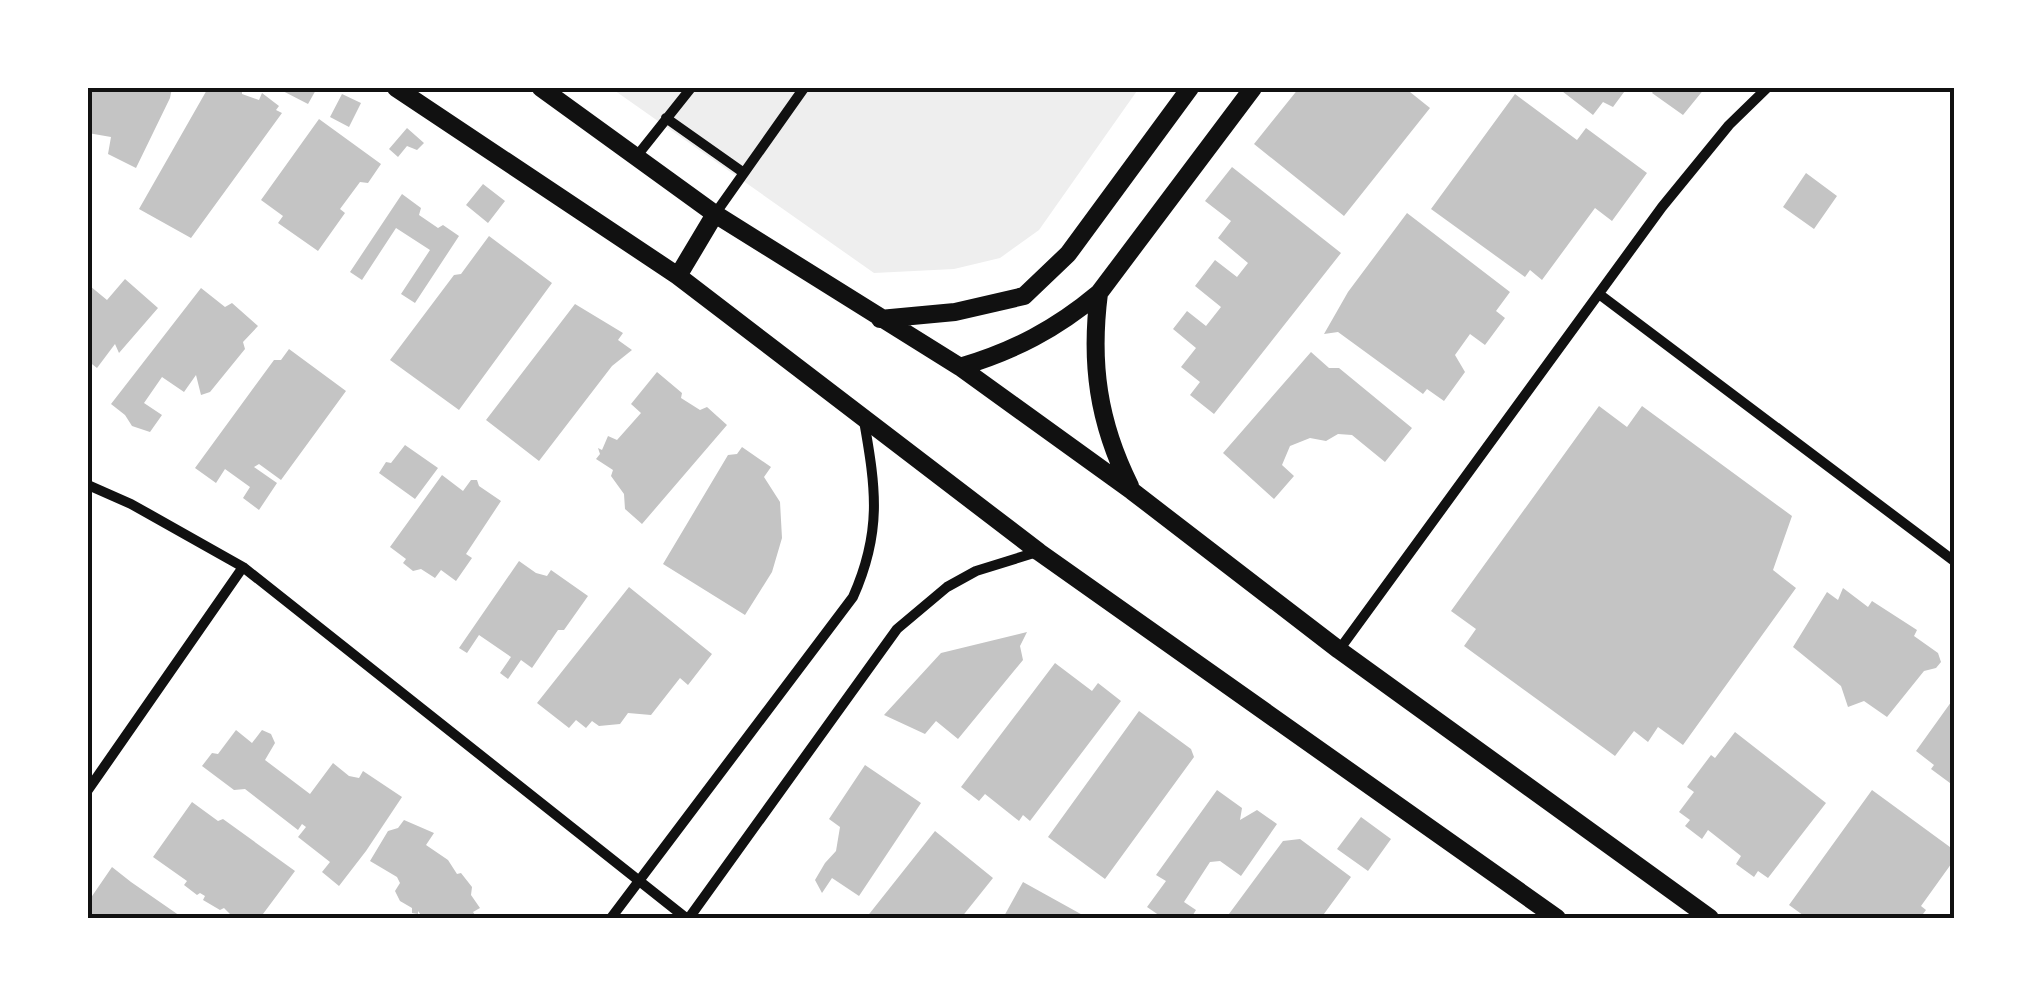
<svg xmlns="http://www.w3.org/2000/svg" width="2042" height="1006" font-family="Rubik,sans-serif">
  <style>
    .green { fill: #eee }
    .building { fill: #c4c4c4 }
    .lines { fill: none; stroke-linecap: round; stroke-linejoin: round }
    .minor { stroke: #111; stroke-width: 10 }
    .tertiary { stroke: #111; stroke-width: 18 }
    .neatline { fill: none; stroke: #111; stroke-width: 4 }
  </style>
  <rect width="100%" height="100%" fill="#fff"/>
  <path class="green" d="M 611,88 L 1139,88 L 1039,230 L 1000,258 L 954,269 L 874,273 Z"/>
  <path class="building" d="M 88,88 L 172,88 L 170,98 L 136,168 L 108,154 L 111,137 L 88,133 Z
    M 208,88 L 242,88 L 242,94 L 259,100 L 262,93 L 279,106 L 276,110 L 282,113 L 191,238 L 139,209 Z
    M 277,88 L 317,88 L 308,104 Z
    M 1299,88 L 1405,88 L 1430,108 L 1344,216 L 1254,144 Z
    M 1558,88 L 1627,88 L 1613,107 L 1603,102 L 1593,115 Z
    M 1656,88 L 1705,88 L 1683,115 L 1652,93 Z
    M 342,94 L 361,103 L 349,127 L 330,117 Z
    M 1515,94 L 1577,140 L 1586,128 L 1647,173 L 1612,221 L 1595,208 L 1542,280 L 1530,270 L 1525,277 L 1431,209 Z
    M 319,119 L 381,164 L 368,183 L 360,182 L 340,209 L 345,213 L 318,251 L 278,223 L 283,216 L 261,200 Z
    M 407,128 L 424,143 L 417,150 L 407,146 L 398,157 L 389,149 Z
    M 1232,167 L 1341,253 L 1214,414 L 1190,395 L 1200,382 L 1181,367 L 1196,348 L 1173,329 L 1187,311 L 1206,326 L 1221,307 L 1195,286 L 1215,260 L 1237,277 L 1248,263 L 1218,238 L 1231,221 L 1205,201 Z
    M 1806,173 L 1837,196 L 1814,229 L 1783,207 Z
    M 483,184 L 505,201 L 488,223 L 466,205 Z
    M 402,194 L 421,208 L 419,215 L 438,228 L 443,225 L 459,236 L 415,303 L 401,294 L 430,250 L 396,228 L 362,280 L 350,272 Z
    M 1407,213 L 1510,292 L 1496,311 L 1505,318 L 1485,345 L 1470,334 L 1455,355 L 1465,372 L 1444,401 L 1427,389 L 1423,394 L 1338,332 L 1324,334 L 1348,292 Z
    M 489,236 L 552,283 L 459,410 L 390,360 L 454,275 L 461,274 Z
    M 125,279 L 158,308 L 119,353 L 115,344 L 97,368 L 88,361 L 88,289 L 90,286 L 107,300 Z
    M 201,288 L 225,307 L 232,303 L 258,326 L 243,342 L 245,349 L 210,392 L 201,395 L 196,375 L 184,392 L 162,377 L 144,403 L 162,415 L 150,432 L 132,426 L 125,415 L 111,404 Z
    M 575,304 L 623,333 L 618,340 L 632,350 L 612,366 L 539,461 L 486,420 Z
    M 289,349 L 346,391 L 281,480 L 259,464 L 254,467 L 277,483 L 259,510 L 243,498 L 250,487 L 225,469 L 216,483 L 195,468 L 274,360 L 281,360 Z
    M 1311,352 L 1329,368 L 1339,368 L 1412,428 L 1385,462 L 1352,435 L 1338,434 L 1326,441 L 1310,438 L 1290,446 L 1282,465 L 1294,476 L 1274,499 L 1223,453 Z
    M 657,372 L 682,393 L 681,398 L 700,410 L 707,407 L 727,425 L 642,524 L 625,509 L 624,494 L 611,476 L 613,470 L 596,459 L 600,454 L 598,448 L 602,450 L 608,436 L 617,440 L 641,413 L 631,404 Z
    M 1599,406 L 1627,427 L 1642,406 L 1792,516 L 1773,570 L 1796,588 L 1683,745 L 1658,727 L 1648,742 L 1634,731 L 1615,756 L 1464,646 L 1476,629 L 1451,611 Z
    M 405,445 L 438,468 L 415,499 L 379,473 L 386,462 L 391,463 Z
    M 742,447 L 771,467 L 764,477 L 780,502 L 782,538 L 772,572 L 745,615 L 663,564 L 728,455 L 737,454 Z
    M 442,475 L 463,491 L 471,480 L 477,480 L 479,486 L 501,501 L 466,554 L 472,558 L 456,581 L 441,570 L 435,578 L 421,569 L 413,571 L 403,563 L 406,559 L 390,547 Z
    M 519,561 L 536,573 L 547,576 L 551,570 L 588,596 L 564,630 L 558,630 L 532,668 L 521,660 L 508,679 L 500,673 L 511,657 L 479,635 L 467,653 L 459,648 Z
    M 629,587 L 712,654 L 688,685 L 680,678 L 651,715 L 628,713 L 620,724 L 599,726 L 592,721 L 586,728 L 576,720 L 569,728 L 537,703 Z
    M 1843,588 L 1868,607 L 1872,601 L 1917,630 L 1914,636 L 1938,653 L 1941,662 L 1936,668 L 1924,671 L 1887,717 L 1864,701 L 1848,707 L 1841,686 L 1793,647 L 1827,592 L 1838,600 Z
    M 1027,632 L 1020,646 L 1023,660 L 958,739 L 936,721 L 925,734 L 884,715 L 941,653 Z
    M 1055,663 L 1092,691 L 1098,683 L 1121,701 L 1030,821 L 1023,815 L 1019,821 L 985,794 L 979,801 L 961,787 Z
    M 1954,698 L 1954,786 L 1931,769 L 1934,765 L 1916,751 Z
    M 1139,711 L 1191,749 L 1194,757 L 1105,879 L 1048,837 Z
    M 236,730 L 252,743 L 262,730 L 271,734 L 275,743 L 265,760 L 310,794 L 333,763 L 349,776 L 359,778 L 363,771 L 402,797 L 366,851 L 339,886 L 322,872 L 330,862 L 298,837 L 306,827 L 302,824 L 298,830 L 245,789 L 234,790 L 202,766 L 212,753 L 218,754 Z
    M 1735,732 L 1826,803 L 1768,878 L 1758,871 L 1754,877 L 1736,864 L 1741,856 L 1708,830 L 1702,839 L 1685,826 L 1690,820 L 1679,812 L 1694,792 L 1687,787 L 1711,755 L 1715,758 Z
    M 865,765 L 921,803 L 859,896 L 832,878 L 822,893 L 815,880 L 825,863 L 836,851 L 840,827 L 829,819 Z
    M 1217,790 L 1242,808 L 1240,820 L 1257,810 L 1277,824 L 1241,876 L 1220,861 L 1210,862 L 1184,902 L 1196,910 L 1191,918 L 1163,918 L 1147,907 L 1166,881 L 1156,875 Z
    M 1872,790 L 1954,850 L 1954,860 L 1921,906 L 1926,910 L 1920,918 L 1807,918 L 1789,905 Z
    M 192,802 L 218,821 L 223,819 L 295,871 L 260,918 L 234,918 L 224,908 L 220,910 L 203,900 L 205,896 L 200,893 L 197,895 L 184,885 L 187,881 L 153,857 Z
    M 1361,817 L 1391,839 L 1368,871 L 1337,849 Z
    M 404,820 L 434,833 L 426,845 L 448,860 L 457,874 L 461,873 L 472,887 L 471,895 L 480,908 L 473,912 L 477,918 L 423,918 L 418,911 L 418,914 L 412,913 L 412,908 L 400,901 L 395,891 L 400,883 L 397,877 L 370,861 L 388,831 L 398,828 Z
    M 935,831 L 993,878 L 961,918 L 866,918 Z
    M 1300,839 L 1351,877 L 1321,918 L 1226,918 L 1283,841 Z
    M 112,867 L 131,882 L 183,918 L 88,918 L 88,902 Z
    M 1023,882 L 1088,918 L 1003,918 Z"/>
  <g class="lines">
    <path class="minor" d="M 666,118 L 744,173
      M 636,157 L 691,88
      M 715,214 L 804,88
      M 1599,294 L 1954,561
      M 88,485 L 131,504 L 243,567 L 686,918
      M 1339,650 L 1662,207 L 1729,125 L 1767,88
      M 88,790 L 243,567
      M 611,918 L 853,597 C 882,532 876,489 864,421
      M 689,918 L 897,629 L 947,587 L 976,571 L 1037,552"/>
    <path class="tertiary" d="M 396,88 L 678,276 L 1039,552 L 1557,918
      M 541,88 L 715,214 L 960,367 L 1132,491 L 1339,650 L 1710,918
      M 678,276 L 715,214
      M 1099,293 C 1090,363 1098,422 1130,486
      M 880,319 L 955,312 L 1024,296 L 1068,254 L 1190,88
      M 960,367 C 1014,351 1056,329 1099,293 L 1253,88"/>
  </g>
  <rect width="2042" height="1006" fill="none" stroke="#ffffff" stroke-width="180"/>
  <rect x="90" y="90" width="1862" height="826" class="neatline"/>
</svg>
